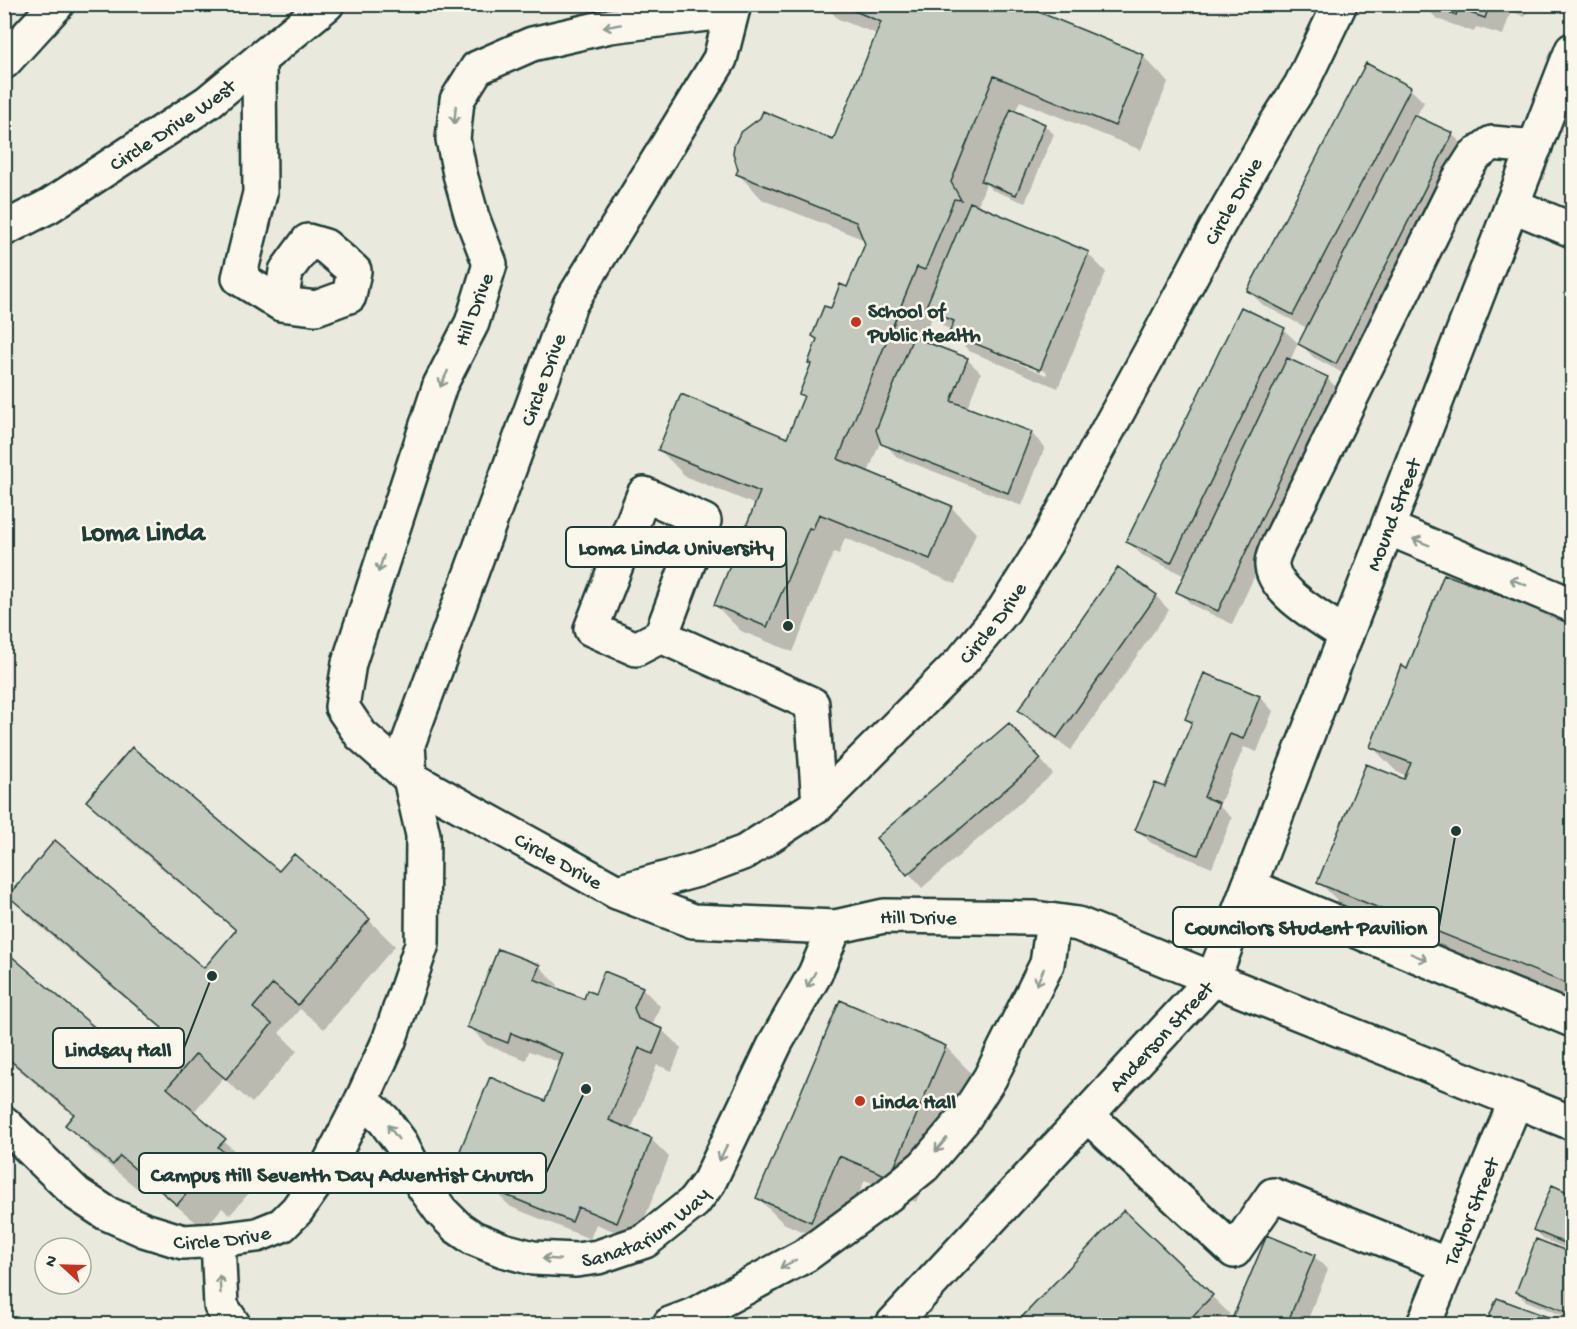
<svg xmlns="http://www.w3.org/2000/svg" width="1577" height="1329" font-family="'Gochi Hand',sans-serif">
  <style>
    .built { fill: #eae9de; fill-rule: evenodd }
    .shadow { fill: #0003; fill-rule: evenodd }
    .building { fill: #c4c9be; stroke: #1f3d34; stroke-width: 1.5 }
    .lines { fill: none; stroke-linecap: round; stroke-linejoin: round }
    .minor-casing { stroke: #1f3d34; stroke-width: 38 }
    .major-casing { stroke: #1f3d34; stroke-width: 38 }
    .minor { stroke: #fbf7ec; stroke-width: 33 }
    .major { stroke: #fbf7ec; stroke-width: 33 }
    .oneway { stroke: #8d9a90 }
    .poi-dot { fill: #c8321e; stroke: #fbf7ec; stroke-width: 2 }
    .labels { text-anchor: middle; stroke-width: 5; stroke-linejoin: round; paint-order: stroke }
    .street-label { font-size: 21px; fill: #1f3d34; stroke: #fbf7ec }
    .poi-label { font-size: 21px; font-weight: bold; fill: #1f3d34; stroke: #fbf7ec; text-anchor: start }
    .district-label { font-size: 27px; font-weight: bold; fill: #1f3d34; stroke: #fbf7ec }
    .leader { fill: none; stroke: #1f3d34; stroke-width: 2 }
    .callout-dot { fill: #1f3d34; stroke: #fbf7ec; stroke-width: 2 }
    .callout { fill: #fbf7ec; stroke: #1f3d34; stroke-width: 2 }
    .callout-label { font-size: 22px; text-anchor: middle; font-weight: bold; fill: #1f3d34 }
  </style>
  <rect width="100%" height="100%" fill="#fbf7ec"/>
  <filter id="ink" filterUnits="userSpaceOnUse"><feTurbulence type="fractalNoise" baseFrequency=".0167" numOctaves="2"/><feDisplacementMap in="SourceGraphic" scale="12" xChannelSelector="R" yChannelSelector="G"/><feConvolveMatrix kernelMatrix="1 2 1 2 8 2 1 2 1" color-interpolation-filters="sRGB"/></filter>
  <g filter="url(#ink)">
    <path class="built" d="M 5,5 L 1572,5 L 1572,1324 L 5,1324 ZM 45,1248 L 81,1248 L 81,1284 L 45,1284 Z"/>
    <path class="shadow" d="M 824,4 L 1015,4 L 1143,56 L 1168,82 L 1141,150 L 1020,101 L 1015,112 L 1044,125 L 1054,134 L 1025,203 L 992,190 L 986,184 L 977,207 L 1088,254 L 1106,272 L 1058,388 L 969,351 L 951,332 L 952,330 L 945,327 L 933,315 L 922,342 L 967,359 L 981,373 L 967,408 L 1031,433 L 1045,447 L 1022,506 L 897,457 L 881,440 L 868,473 L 951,507 L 976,533 L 956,584 L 845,538 L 839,554 L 834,552 L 793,652 L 741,631 L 715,605 L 756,505 L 685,476 L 660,450 L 788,440 L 805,397 L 801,393 L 812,365 L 818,340 L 814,336 L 848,289 L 866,244 L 865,240 L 763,200 L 738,174 L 834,142 L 877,34 L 838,19 ZM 971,340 L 1047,372 L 1046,375 L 971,343 Z
      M 1423,4 L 1530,4 L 1525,17 L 1511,11 L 1503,35 L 1476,27 L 1474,32 L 1437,19 Z
      M 1366,65 L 1410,89 L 1424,102 L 1416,117 L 1452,134 L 1466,148 L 1350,377 L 1313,357 L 1300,343 L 1307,328 L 1263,305 L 1249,291 Z
      M 1242,309 L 1284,330 L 1298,343 L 1290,361 L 1327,378 L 1341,392 L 1232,624 L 1192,605 L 1178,591 L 1185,576 L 1142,555 L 1128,542 Z
      M 1445,576 L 1572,624 L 1572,1000 L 1345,908 L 1319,882 L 1405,781 L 1407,776 L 1397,772 L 1371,746 L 1408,671 Z
      M 1156,596 L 1169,610 L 1071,750 L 1034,724 L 1020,710 Z
      M 1205,675 L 1260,697 L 1273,711 L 1257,752 L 1244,747 L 1219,806 L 1232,818 L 1212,868 L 1151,843 L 1137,829 L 1166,789 L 1192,724 L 1186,719 Z
      M 1023,739 L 1053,774 L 922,888 L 878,838 Z
      M 88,801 L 279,874 L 294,856 L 369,920 L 395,946 L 324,1029 L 300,1009 L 279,1033 L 297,1051 L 252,1103 L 223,1078 L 193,1113 L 250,1165 L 244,1173 L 256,1185 L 230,1215 L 222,1208 L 204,1229 L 147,1181 L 139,1190 L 92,1151 L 67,1125 L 74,1116 L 4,1057 L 4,965 L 134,1064 L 163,1030 L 35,922 L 10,896 L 204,970 L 237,932 L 113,827 Z
      M 539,966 L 558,985 L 556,989 L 585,1001 L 596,996 L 642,988 L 660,1006 L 652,1026 L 662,1030 L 681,1048 L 672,1071 L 657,1065 L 631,1130 L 651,1139 L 669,1157 L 636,1240 L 596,1224 L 590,1239 L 511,1207 L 492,1189 L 494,1183 L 477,1176 L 459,1158 L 546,1103 L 561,1063 L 529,1051 L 526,1060 L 487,1045 L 469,1026 Z
      M 946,1047 L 971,1073 L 916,1202 L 865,1180 L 836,1246 L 783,1223 L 758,1198 Z
      M 1553,1187 L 1572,1195 L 1572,1251 L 1544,1239 L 1535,1230 Z
      M 1124,1212 L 1230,1314 L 1221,1324 L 1030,1324 L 1023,1318 Z
      M 1267,1237 L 1314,1256 L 1328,1270 L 1306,1324 L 1232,1324 Z
      M 1537,1241 L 1572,1255 L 1572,1319 L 1526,1301 L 1517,1292 Z
      M 1498,1300 L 1562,1324 L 1488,1324 Z"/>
    <path class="building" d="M 838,4 L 1019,4 L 1144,55 L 1115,126 L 994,76 L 951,182 L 961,200 L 954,199 L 925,270 L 917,267 L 838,459 L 952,506 L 930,559 L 819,514 L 813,529 L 809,528 L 767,627 L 714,605 L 760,492 L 658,450 L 681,394 L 787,438 L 804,396 L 799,394 L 811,364 L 808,363 L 817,339 L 812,336 L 824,306 L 831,308 L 840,284 L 847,287 L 865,244 L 856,222 L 736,174 L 738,170 L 733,153 L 734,146 L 740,133 L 760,118 L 763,111 L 833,140 L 881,22 Z
      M 1427,4 L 1490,4 L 1485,18 L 1458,9 L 1456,15 Z
      M 1366,63 L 1411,87 L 1293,315 L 1247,291 Z
      M 1011,109 L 1045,124 L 1016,195 L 981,181 Z
      M 1414,115 L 1453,133 L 1336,364 L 1298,344 Z
      M 970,202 L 1089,252 L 1040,370 L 949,333 L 954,321 L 925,309 Z
      M 1241,307 L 1285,328 L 1171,563 L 1126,542 Z
      M 913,337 L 968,358 L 951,401 L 1032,432 L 1008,493 L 881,444 L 876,430 Z
      M 1287,358 L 1328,377 L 1218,611 L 1176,592 Z
      M 1118,567 L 1157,595 L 1057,738 L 1018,710 Z
      M 1444,574 L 1572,622 L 1572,986 L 1317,883 L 1366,764 L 1404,779 L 1411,763 L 1370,747 L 1401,665 L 1407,669 Z
      M 1204,673 L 1260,696 L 1243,739 L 1230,734 L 1204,797 L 1219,803 L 1198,855 L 1135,830 L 1155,783 L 1165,787 L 1192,722 L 1185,719 Z
      M 1009,723 L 1041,759 L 907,875 L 876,838 Z
      M 132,747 L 279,871 L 294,854 L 370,919 L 298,1005 L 273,984 L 253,1008 L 272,1024 L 226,1079 L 196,1054 L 167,1088 L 226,1139 L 218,1147 L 231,1158 L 203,1190 L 195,1184 L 177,1205 L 120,1156 L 113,1165 L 65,1125 L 74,1114 L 4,1055 L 4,962 L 10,955 L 134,1061 L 162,1028 L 8,896 L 55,840 L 204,968 L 236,930 L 86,801 Z
      M 498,949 L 540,965 L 534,979 L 584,999 L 587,990 L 595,994 L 604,971 L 643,987 L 634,1008 L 638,1019 L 663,1029 L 653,1054 L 639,1048 L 609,1120 L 652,1138 L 617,1223 L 578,1207 L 572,1222 L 491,1189 L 496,1174 L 457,1158 L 490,1077 L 545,1101 L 563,1054 L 511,1033 L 508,1043 L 467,1027 Z
      M 840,1000 L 946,1046 L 890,1177 L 839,1156 L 811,1222 L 756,1198 Z
      M 1552,1185 L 1572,1194 L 1572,1246 L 1533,1230 Z
      M 1124,1210 L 1213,1295 L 1185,1324 L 1028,1324 L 1021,1318 Z
      M 1267,1235 L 1315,1255 L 1287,1324 L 1230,1324 Z
      M 1536,1239 L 1572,1253 L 1572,1314 L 1516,1292 Z
      M 1497,1298 L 1567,1324 L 1486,1324 Z"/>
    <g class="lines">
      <g class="minor-casing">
        <g id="minor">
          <path id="s1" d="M 732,11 L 610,26 L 532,44 L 477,68 L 457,100 L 453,139 L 460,174 L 472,217 L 490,264 L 472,323 L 440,385 L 349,663 L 342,707 L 361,735 L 410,778 L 617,892 L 697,870 L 745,852 L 819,804 L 961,662 L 1004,610 L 1046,543 L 1157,340 L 1216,229 L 1274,127 L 1301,85 L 1340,4"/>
          <path d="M 259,60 L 260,193 L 239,278 L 281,304 L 316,308 L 349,296 L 354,271 L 325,246 L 308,241 L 286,271 L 281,304"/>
          <path d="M 4,62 L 57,4"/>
          <path d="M 1512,205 L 1572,230"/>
          <path id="s2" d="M 4,229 L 49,206 L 208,102 L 327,4"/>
          <path d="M 1388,528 L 1572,605"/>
          <path d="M 1346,635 C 1325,620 1275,594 1272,566 C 1271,556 1281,540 1285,531 L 1458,181 L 1474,156 L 1492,143 L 1535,147"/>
          <path d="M 661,636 L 704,521 L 644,494 L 591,629 L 636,649 L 661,636 L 812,704 L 819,804"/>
          <path d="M 1249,886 L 1572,1020"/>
          <path id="s3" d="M 617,892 L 693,921 L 835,927 L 884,916 L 1035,918 L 1078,924 L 1213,979 L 1572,50"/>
          <path id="s4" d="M 362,1100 L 384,1120 L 401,1143 L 423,1186 L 441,1211 L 457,1227 L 473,1238 L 503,1250 L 533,1258 L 576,1260 L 598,1257 L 645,1241 L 694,1202 L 709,1182 L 776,1042 L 815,974 L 835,927"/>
          <path d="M 1087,1115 L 1234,1251 L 1273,1195 L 1448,1265"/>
          <path id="s5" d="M 4,1123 L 77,1194 L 106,1213 L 144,1230 L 183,1242 L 218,1240 L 257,1235 L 282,1225 L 297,1210 L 328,1166 L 362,1100 L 389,1041 L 422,944 L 423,835 L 410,778 L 408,744 L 570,304 L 720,59 L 734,4"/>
          <path d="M 218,1240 L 221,1306 L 233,1324"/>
          <path d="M 670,1324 L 694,1315 L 806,1255 L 887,1196 L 924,1166 L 963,1120 L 990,1078 L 1047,964 L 1053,921"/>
          <path id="s6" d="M 1424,1324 L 1516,1100"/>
        </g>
      </g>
      <g class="major-casing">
        <g id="major">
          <path id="s7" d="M 893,1324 L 1213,979 L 1572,1123"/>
        </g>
      </g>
      <use href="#minor" class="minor"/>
      <use href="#major" class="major"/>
    </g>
    <defs><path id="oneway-shaft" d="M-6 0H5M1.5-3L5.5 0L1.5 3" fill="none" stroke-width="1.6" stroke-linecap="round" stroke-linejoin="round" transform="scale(1.5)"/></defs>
    <g class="oneway">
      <use href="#oneway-shaft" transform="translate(612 26) rotate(170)"/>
      <use href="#oneway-shaft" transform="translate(455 115) rotate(95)"/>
      <use href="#oneway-shaft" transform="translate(444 379) rotate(115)"/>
      <use href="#oneway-shaft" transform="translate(1421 542) rotate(-158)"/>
      <use href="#oneway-shaft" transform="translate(381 564) rotate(108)"/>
      <use href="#oneway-shaft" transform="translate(1518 582) rotate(-158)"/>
      <use href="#oneway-shaft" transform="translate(1419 957) rotate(23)"/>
      <use href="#oneway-shaft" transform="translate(1040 977) rotate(115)"/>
      <use href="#oneway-shaft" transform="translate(811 980) rotate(118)"/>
      <use href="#oneway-shaft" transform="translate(393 1132) rotate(-127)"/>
      <use href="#oneway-shaft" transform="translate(941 1145) rotate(130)"/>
      <use href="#oneway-shaft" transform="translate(723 1153) rotate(116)"/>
      <use href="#oneway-shaft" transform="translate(551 1259) rotate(-176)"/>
      <use href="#oneway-shaft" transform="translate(788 1264) rotate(152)"/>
      <use href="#oneway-shaft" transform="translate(220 1284) rotate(-93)"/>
    </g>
  </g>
  <g class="poi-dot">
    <circle cx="856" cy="322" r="6"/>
    <circle cx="860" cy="1101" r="6"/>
  </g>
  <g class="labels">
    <g class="street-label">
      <text dy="7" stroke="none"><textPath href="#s2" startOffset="198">Circle Drive West</textPath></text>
      <text dy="7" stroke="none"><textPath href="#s1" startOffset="2234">Circle Drive</textPath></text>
      <text transform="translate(473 309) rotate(-69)" y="7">Hill Drive</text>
      <text dy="7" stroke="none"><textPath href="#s5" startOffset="1227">Circle Drive</textPath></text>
      <text dy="7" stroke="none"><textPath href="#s3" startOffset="1112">Mound Street</textPath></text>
      <text dy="7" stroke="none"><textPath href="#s1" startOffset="1748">Circle Drive</textPath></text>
      <text dy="7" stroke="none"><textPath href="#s1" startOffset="1208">Circle Drive</textPath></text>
      <text dy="7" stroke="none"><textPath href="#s3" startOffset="308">Hill Drive</textPath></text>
      <text dy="7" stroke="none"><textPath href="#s7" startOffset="393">Anderson Street</textPath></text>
      <text dy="7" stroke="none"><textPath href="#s6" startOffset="122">Taylor Street</textPath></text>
      <text dy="7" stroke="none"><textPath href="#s4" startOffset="364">Sanatarium Way</textPath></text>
      <text dy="7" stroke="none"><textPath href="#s5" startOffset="258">Circle Drive</textPath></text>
    </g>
    <g class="poi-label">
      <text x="868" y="317">School of<tspan x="868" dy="24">Public Health</tspan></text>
      <text x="872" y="1108">Linda Hall</text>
    </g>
    <g class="district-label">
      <text x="143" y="540">Loma Linda</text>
    </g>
  </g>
  <path class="leader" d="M788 626L786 547M1456 831L1439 927M212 976L184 1048M586 1089L546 1173"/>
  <g class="callout-dot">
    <circle cx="788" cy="626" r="6"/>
    <circle cx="1456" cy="831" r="6"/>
    <circle cx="212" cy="976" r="6"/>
    <circle cx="586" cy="1089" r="6"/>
  </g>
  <g class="callout">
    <rect x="566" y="527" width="220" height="40" rx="6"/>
    <rect x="1173" y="907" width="266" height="40" rx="6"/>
    <rect x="53" y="1028" width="131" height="40" rx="6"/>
    <rect x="139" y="1153" width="407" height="40" rx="6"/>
  </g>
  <g class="callout-label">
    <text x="676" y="554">Loma Linda University</text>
    <text x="1306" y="934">Councilors Student Pavilion</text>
    <text x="118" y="1056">Lindsay Hall</text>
    <text x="342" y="1181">Campus Hill Seventh Day Adventist Church</text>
  </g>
  <rect width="1577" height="1329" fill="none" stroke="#fbf7ec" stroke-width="24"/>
  <rect x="12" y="12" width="1553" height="1305" fill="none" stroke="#1f3d34" stroke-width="2" filter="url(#ink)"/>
  <g transform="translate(63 1266) rotate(292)"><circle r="28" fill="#fbf7ec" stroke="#a3ada2" stroke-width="1.5"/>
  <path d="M0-4.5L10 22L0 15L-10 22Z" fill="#c8321e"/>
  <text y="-9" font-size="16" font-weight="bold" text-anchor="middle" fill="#1f3d34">N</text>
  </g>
</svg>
